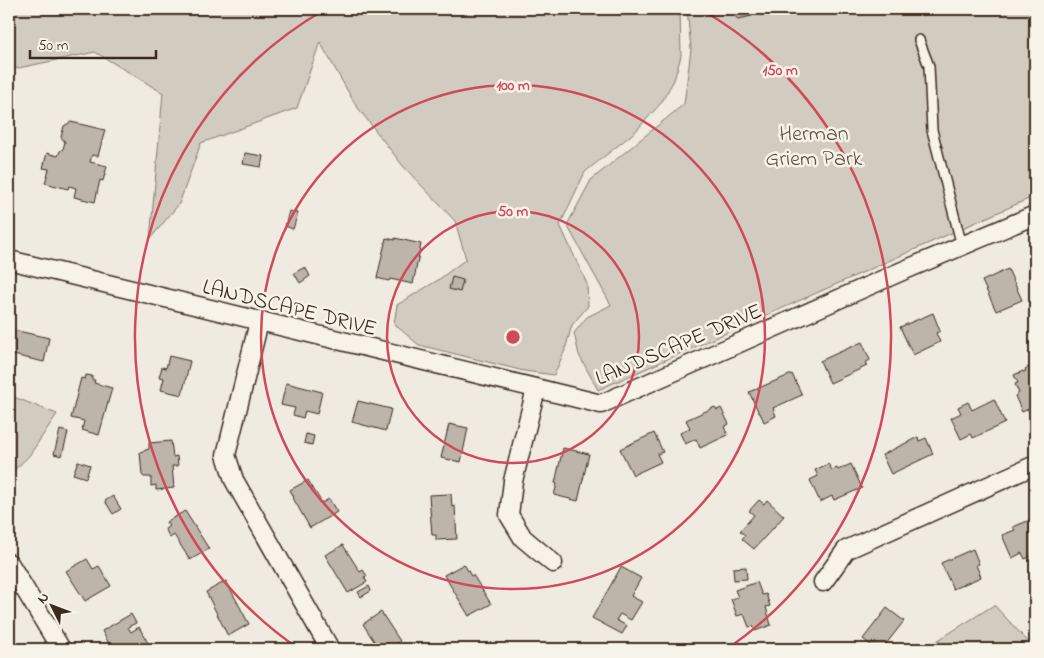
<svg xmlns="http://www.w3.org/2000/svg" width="1044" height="658" font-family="'Indie Flower',sans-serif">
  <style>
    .green { fill: #d1cbc0; stroke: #867a6f }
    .building { fill: #bdb5aa; stroke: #3b2a1e }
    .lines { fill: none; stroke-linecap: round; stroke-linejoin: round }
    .service-casing { stroke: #3b2a1e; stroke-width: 12 }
    .minor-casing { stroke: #3b2a1e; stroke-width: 21 }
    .service { stroke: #f7f3e8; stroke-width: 9 }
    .minor { stroke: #f7f3e8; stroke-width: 18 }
    .ring { fill: none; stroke: #d1495b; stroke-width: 2.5 }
    .labels { text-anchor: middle; stroke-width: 5; stroke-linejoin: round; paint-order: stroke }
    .park-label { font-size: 22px; fill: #605246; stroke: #f7f3e8 }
    .street-label { font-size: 22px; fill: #3b2a1e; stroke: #f7f3e8 }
    .centre { fill: #d1495b; stroke: #f7f3e8; stroke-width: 2.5 }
    .ring-label { font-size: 15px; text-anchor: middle; font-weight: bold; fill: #d1495b; stroke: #f7f3e8; stroke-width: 5; stroke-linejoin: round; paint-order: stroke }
  </style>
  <rect width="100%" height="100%" fill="#efebe0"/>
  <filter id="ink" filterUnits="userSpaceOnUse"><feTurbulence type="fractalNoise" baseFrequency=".02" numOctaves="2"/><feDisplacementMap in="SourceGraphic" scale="10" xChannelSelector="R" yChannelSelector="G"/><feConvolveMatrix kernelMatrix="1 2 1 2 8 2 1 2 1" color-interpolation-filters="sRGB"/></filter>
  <g filter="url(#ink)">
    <path class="green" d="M 9,9 L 680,9 L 681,56 L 674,80 L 661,103 L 636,131 L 585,172 L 560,225 L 587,284 L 588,306 L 572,325 L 565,350 L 554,375 L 524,371 L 419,345 L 394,324 L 397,305 L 438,280 L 466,259 L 455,221 L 403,166 L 355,104 L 320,42 L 297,108 L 201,143 L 179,204 L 150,239 L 163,93 L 95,52 L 14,69 L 9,72 Z
      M 687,9 L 1035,9 L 1035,196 L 598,390 L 579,355 L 574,333 L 587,317 L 611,305 L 567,225 L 591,180 L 684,104 L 691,49 Z
      M 9,395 L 57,414 L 29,456 L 9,475 Z
      M 994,605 L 1035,649 L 924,649 Z"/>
    <path class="building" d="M 727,9 L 757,9 L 752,16 L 738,19 Z
      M 71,122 L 105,130 L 98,156 L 92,155 L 90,162 L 107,166 L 103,181 L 100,180 L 95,202 L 74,197 L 76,188 L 69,186 L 68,189 L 45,183 L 49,169 L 43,168 L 47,153 L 58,156 L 60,151 L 63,149 L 65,142 L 61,137 L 64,126 Z
      M 245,153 L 263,156 L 261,167 L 243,164 Z
      M 289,211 L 298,213 L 293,229 L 285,226 Z
      M 386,238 L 395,240 L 395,238 L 421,244 L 413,284 L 390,279 L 389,281 L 377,278 Z
      M 305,267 L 310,276 L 300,283 L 294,273 Z
      M 1008,269 L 1022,300 L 996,311 L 982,281 Z
      M 452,277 L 463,280 L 460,292 L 449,289 Z
      M 933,313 L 940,331 L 936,333 L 940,342 L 913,355 L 900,327 Z
      M 9,329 L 49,338 L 44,362 L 9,354 Z
      M 862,342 L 870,360 L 865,363 L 867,366 L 830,383 L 820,361 Z
      M 169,356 L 190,361 L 182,395 L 161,390 L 164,378 L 159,377 L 162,367 L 166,368 Z
      M 1035,364 L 1035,406 L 1022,412 L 1015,396 L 1019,393 L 1015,384 L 1018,383 L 1014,375 L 1023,371 L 1023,372 L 1026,371 L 1025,369 Z
      M 792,374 L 802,395 L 773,408 L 776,416 L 764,422 L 760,413 L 759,413 L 749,392 Z
      M 86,375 L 92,376 L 92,380 L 95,380 L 94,383 L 112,388 L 99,435 L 82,430 L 84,421 L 71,418 L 81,378 L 85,379 Z
      M 286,383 L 322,392 L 317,414 L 305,411 L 303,418 L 293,415 L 295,408 L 281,405 Z
      M 994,399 L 1005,423 L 973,438 L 971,434 L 961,439 L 951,418 L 961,413 L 958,407 L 968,402 L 972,410 Z
      M 358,401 L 391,409 L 386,431 L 352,422 Z
      M 715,407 L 717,410 L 721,408 L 729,424 L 724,427 L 728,435 L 700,448 L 696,439 L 685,444 L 680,433 L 690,428 L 686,420 Z
      M 449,424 L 468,428 L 461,462 L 441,458 Z
      M 60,430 L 68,432 L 62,456 L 54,454 Z
      M 654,433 L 663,452 L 657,454 L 661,462 L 633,475 L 620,449 Z
      M 306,434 L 314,436 L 312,445 L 304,443 Z
      M 918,437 L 919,441 L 926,438 L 933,454 L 891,474 L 882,455 Z
      M 171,441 L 173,457 L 177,456 L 178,466 L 172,466 L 174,488 L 156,490 L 156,485 L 151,486 L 151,477 L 144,477 L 142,475 L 140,452 L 149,449 L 149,443 Z
      M 563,448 L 589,454 L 578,501 L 554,495 L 557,484 L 555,483 Z
      M 78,461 L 90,465 L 86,478 L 73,474 Z
      M 828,464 L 832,470 L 837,468 L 838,470 L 851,464 L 862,488 L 834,500 L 832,496 L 820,502 L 810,480 L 818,476 L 815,470 Z
      M 308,480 L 322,503 L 329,499 L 337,512 L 310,528 L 293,498 L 294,497 L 290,490 Z
      M 451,494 L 452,507 L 455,506 L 457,539 L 436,540 L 436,535 L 432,535 L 429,495 Z
      M 113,496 L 121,509 L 113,514 L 105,501 Z
      M 759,500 L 764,504 L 767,500 L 784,516 L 754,549 L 742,539 L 745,535 L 740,531 L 754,515 L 749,511 Z
      M 185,511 L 209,549 L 190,560 L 174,535 L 170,538 L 165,529 L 169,526 L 166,522 Z
      M 1035,518 L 1035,546 L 1032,548 L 1035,555 L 1025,559 L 1022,553 L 1012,558 L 1002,535 L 1015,530 L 1013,527 Z
      M 343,545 L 360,572 L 363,570 L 367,576 L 364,577 L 367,582 L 348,593 L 325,555 Z
      M 973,549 L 979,564 L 976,565 L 981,577 L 953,589 L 941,563 Z
      M 87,559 L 93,569 L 99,566 L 111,586 L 85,601 L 66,571 Z
      M 464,564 L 471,576 L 473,575 L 491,604 L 469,616 L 444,575 Z
      M 621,567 L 641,578 L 631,596 L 642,602 L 631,620 L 620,614 L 616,620 L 627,626 L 622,634 L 592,618 Z
      M 746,567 L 747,579 L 734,580 L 733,568 Z
      M 226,581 L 249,624 L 228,636 L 206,592 Z
      M 757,582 L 762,595 L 766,594 L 770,606 L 766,607 L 771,625 L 755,631 L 753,626 L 749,627 L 744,614 L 737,616 L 731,599 L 738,597 L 735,590 Z
      M 369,586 L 371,591 L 361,597 L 358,592 Z
      M 887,608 L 904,621 L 882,649 L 876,649 L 863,639 Z
      M 381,612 L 400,641 L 387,649 L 379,649 L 363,624 Z
      M 131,614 L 136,623 L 128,627 L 131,632 L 139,627 L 148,643 L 138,648 L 139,649 L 112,649 L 102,631 Z"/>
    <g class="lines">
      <g class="service-casing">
        <path id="service" d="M 919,40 L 929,66 L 932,130 L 962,246"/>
      </g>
      <g class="minor-casing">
        <path id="minor" d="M 9,260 L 601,404 L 900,272 L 1035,215
          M 259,322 L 226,455 L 234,480 L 330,649
          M 536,389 L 513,481 L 509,515 L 523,538 L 553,563
          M 9,563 L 61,649
          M 823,582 L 846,550 L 1035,465"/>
      </g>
      <use href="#service" class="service"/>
      <use href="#minor" class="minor"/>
    </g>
  </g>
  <g class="ring">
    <circle cx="513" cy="337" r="126"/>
    <circle cx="513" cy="337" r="252"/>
    <path d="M299 649A378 378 0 0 1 324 10M702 10A378 378 0 0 1 727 649"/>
  </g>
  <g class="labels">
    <g class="park-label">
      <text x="814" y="140">Herman<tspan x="814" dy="25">Griem Park</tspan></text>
    </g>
    <g class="street-label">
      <text transform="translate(290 306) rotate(14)" y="8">LANDSCAPE DRIVE</text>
      <text transform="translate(678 343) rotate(-23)" y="8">LANDSCAPE DRIVE</text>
    </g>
  </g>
  <circle cx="513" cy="337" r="8" class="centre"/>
  <g class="ring-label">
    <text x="780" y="75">150 m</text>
    <text x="513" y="90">100 m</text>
    <text x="513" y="216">50 m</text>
  </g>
  <rect width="1044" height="658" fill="none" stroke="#f7f3e8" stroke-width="30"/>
  <rect x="15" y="15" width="1014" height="628" fill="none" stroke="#3b2a1e" stroke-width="2" filter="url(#ink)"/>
  <g transform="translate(52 606) rotate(312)" stroke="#f7f3e8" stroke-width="4" paint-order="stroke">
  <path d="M0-4L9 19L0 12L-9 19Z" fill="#3b2a1e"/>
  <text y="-8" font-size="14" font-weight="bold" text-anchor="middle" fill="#3b2a1e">N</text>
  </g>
  <path d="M30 50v8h126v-8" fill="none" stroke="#3b2a1e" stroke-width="2.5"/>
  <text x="38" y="50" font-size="15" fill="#3b2a1e" stroke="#f7f3e8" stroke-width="4" paint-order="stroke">50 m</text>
</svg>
